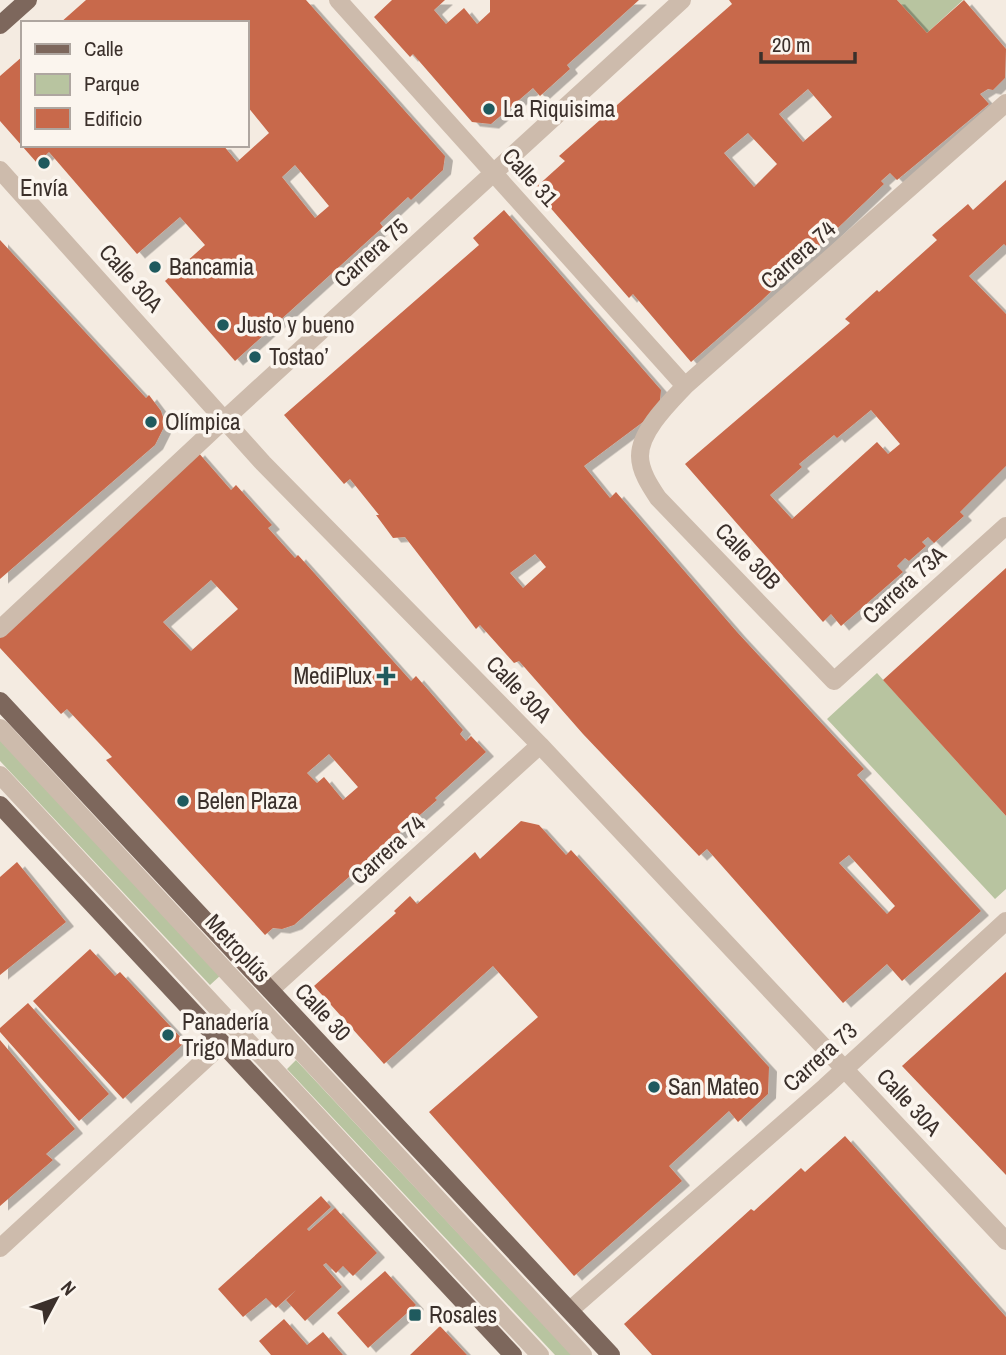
<svg xmlns="http://www.w3.org/2000/svg" width="1006" height="1355" font-family="'Archivo Narrow',sans-serif">
  <style>
    .green { fill: #b8c4a0 }
    .building { fill: #c8694b; fill-rule: evenodd; filter: url(#shadow) }
    .lines { fill: none; stroke-linecap: round; stroke-linejoin: round }
    .minor { stroke: #cdbbac; stroke-width: 18 }
    .major { stroke: #7d675c; stroke-width: 18 }
    .poi-dot { fill: #1f5a5e; stroke: #fbf5ee; stroke-width: 2.5 }
    .labels { text-anchor: middle; stroke-width: 7; stroke-linejoin: round; paint-order: stroke }
    .poi-label { font-size: 23px; fill: #3b302b; stroke: #fbf5ee; text-anchor: start }
    .street-label { font-size: 23px; fill: #3b302b; stroke: #fbf5ee }
  </style>
  <defs>
    <filter id="shadow"><feDropShadow dx="8" dy="4.5" stdDeviation="0" flood-color="#0004"/></filter>
  </defs>
  <rect width="100%" height="100%" fill="#f4ebe1"/>
  <path class="green" d="M 897,0 L 963,0 L 927,33 Z
    M 877,673 L 1006,816 L 1006,889 L 995,899 L 827,719 Z
    M 0,738 L 221,975 L 210,985 L 0,761 Z
    M 296,1060 L 572,1355 L 555,1355 L 287,1069 Z"/>
  <path class="building" d="M 86,0 L 306,0 L 445,156 L 443,170 L 411,200 L 408,197 L 380,223 L 383,227 L 235,361 L 165,281 L 205,245 L 180,217 L 137,254 L 49,152 L 37,163 L 0,121 L 0,76 L 23,56 L 23,145 L 223,145 L 237,162 L 269,133 L 247,106 L 247,23 L 60,23 ZM 295,165 L 329,206 L 315,218 L 282,177 Z
    M 392,0 L 445,0 L 434,10 L 446,24 L 464,8 L 477,24 L 490,12 L 490,0 L 639,0 L 567,65 L 570,69 L 540,96 L 533,88 L 491,124 L 472,122 L 413,54 L 410,57 L 374,17 Z
    M 729,0 L 897,0 L 927,33 L 964,0 L 1006,49 L 1005,78 L 993,90 L 988,89 L 980,94 L 989,104 L 897,180 L 890,173 L 881,181 L 884,184 L 760,302 L 691,362 L 633,294 L 629,298 L 534,189 L 565,161 L 559,156 L 732,4 ZM 808,89 L 832,117 L 803,142 L 779,114 ZM 748,133 L 777,164 L 754,187 L 724,153 Z
    M 1006,180 L 1006,246 L 1004,244 L 969,276 L 1006,314 L 1006,466 L 960,512 L 964,516 L 934,543 L 928,537 L 922,542 L 926,546 L 909,561 L 905,558 L 897,566 L 903,572 L 841,626 L 831,614 L 823,622 L 685,464 L 850,323 L 845,319 L 877,290 L 879,292 L 937,240 L 932,235 L 968,204 L 973,210 ZM 871,410 L 900,444 L 888,454 L 877,442 L 792,519 L 770,495 L 802,467 L 799,464 L 834,435 L 837,438 Z
    M 504,210 L 661,390 L 659,410 L 584,466 L 610,498 L 616,492 L 737,632 L 864,769 L 857,775 L 981,911 L 902,981 L 887,964 L 843,1003 L 707,849 L 699,856 L 583,734 L 519,661 L 514,663 L 480,625 L 476,629 L 405,537 L 393,538 L 376,515 L 379,515 L 350,479 L 344,484 L 284,415 L 479,245 L 473,238 ZM 535,554 L 546,567 L 523,588 L 510,573 ZM 849,855 L 895,906 L 887,914 L 839,863 Z
    M 0,240 L 146,398 L 149,395 L 161,411 L 164,420 L 163,429 L 155,445 L 0,579 Z
    M 197,451 L 231,490 L 236,485 L 272,525 L 268,528 L 295,558 L 298,555 L 411,681 L 416,676 L 463,730 L 460,734 L 466,741 L 471,736 L 486,752 L 435,798 L 437,800 L 294,925 L 282,929 L 273,928 L 265,935 L 106,760 L 112,757 L 67,709 L 61,714 L 0,648 L 0,636 ZM 211,580 L 238,609 L 191,651 L 163,622 ZM 329,754 L 358,787 L 343,800 L 324,777 L 317,783 L 307,773 Z
    M 1006,568 L 1006,816 L 883,680 Z
    M 521,821 L 539,825 L 566,855 L 571,850 L 769,1067 L 768,1094 L 738,1122 L 729,1111 L 669,1166 L 682,1181 L 574,1276 L 429,1112 L 538,1017 L 493,966 L 384,1064 L 314,986 L 396,913 L 394,911 L 410,896 L 417,904 L 475,852 L 480,859 Z
    M 17,862 L 66,922 L 0,975 L 0,877 Z
    M 90,949 L 115,976 L 120,972 L 185,1042 L 123,1099 L 33,1001 Z
    M 1006,972 L 1006,1175 L 902,1066 Z
    M 28,1003 L 109,1094 L 79,1121 L 0,1032 L 0,1028 Z
    M 0,1040 L 75,1129 L 46,1154 L 53,1160 L 0,1206 Z
    M 845,1136 L 1006,1317 L 1006,1355 L 652,1355 L 624,1324 L 751,1209 L 754,1211 L 801,1168 L 805,1172 Z
    M 321,1196 L 331,1207 L 307,1229 L 309,1231 L 335,1208 L 377,1253 L 353,1276 L 343,1266 L 336,1273 L 326,1263 L 323,1265 L 342,1287 L 305,1321 L 286,1300 L 296,1290 L 276,1308 L 266,1298 L 243,1317 L 218,1289 Z
    M 385,1271 L 416,1305 L 368,1348 L 337,1313 Z
    M 284,1319 L 307,1345 L 323,1332 L 343,1355 L 271,1355 L 259,1341 Z
    M 440,1326 L 467,1355 L 410,1355 Z"/>
  <g class="lines">
    <path class="minor" d="M 338,0 L 685,386
      M 1006,103 L 685,386 C 669,403 640,431 640,456 C 640,471 650,486 658,498 L 834,681 L 1006,526
      M 0,170 L 263,463 L 540,745 L 1006,1241
      M 0,629 L 225,419 L 682,0
      M 0,728 L 583,1355
      M 0,775 L 540,1355
      M 270,990 L 540,745
      M 0,1248 L 222,1044
      M 570,1310 L 825,1087 L 1006,921"/>
    <path class="major" d="M 0,25 L 28,0
      M 0,701 L 611,1355
      M 0,805 L 513,1355"/>
  </g>
  <g class="poi-dot">
    <circle cx="489" cy="109" r="7"/>
    <circle cx="44" cy="163" r="7"/>
    <circle cx="155" cy="267" r="7"/>
    <circle cx="223" cy="325" r="7"/>
    <circle cx="255" cy="357" r="7"/>
    <circle cx="151" cy="422" r="7"/>
    <path d="M382.5 665.5h7v7h7v7h-7v7h-7v-7h-7v-7h7z"/>
    <circle cx="183" cy="801" r="7"/>
    <circle cx="168" cy="1035" r="7"/>
    <circle cx="654" cy="1087" r="7"/>
    <rect x="408" y="1308" width="14" height="14" rx="3.5"/>
  </g>
  <g class="labels">
    <g class="poi-label">
      <text x="503" y="117">La Riquisima</text>
      <text x="44" y="196" text-anchor="middle">Envía</text>
      <text x="169" y="275">Bancamia</text>
      <text x="237" y="333">Justo y bueno</text>
      <text x="269" y="365">Tostao’</text>
      <text x="165" y="430">Olímpica</text>
      <text x="372" y="684" text-anchor="end">MediPlux</text>
      <text x="197" y="809">Belen Plaza</text>
      <text x="182" y="1030">Panadería<tspan x="182" dy="26">Trigo Maduro</tspan></text>
      <text x="668" y="1095">San Mateo</text>
      <text x="429" y="1323">Rosales</text>
    </g>
    <g class="street-label">
      <text transform="translate(530 177) rotate(48)" y="8">Calle 31</text>
      <text transform="translate(371 253) rotate(-42)" y="8">Carrera 75</text>
      <text transform="translate(798 255) rotate(-41)" y="8">Carrera 74</text>
      <text transform="translate(131 278) rotate(48)" y="8">Calle 30A</text>
      <text transform="translate(748 556) rotate(46)" y="8">Calle 30B</text>
      <text transform="translate(904 585) rotate(-42)" y="8">Carrera 73A</text>
      <text transform="translate(519 689) rotate(46)" y="8">Calle 30A</text>
      <text transform="translate(388 850) rotate(-42)" y="8">Carrera 74</text>
      <text transform="translate(238 948) rotate(47)" y="8">Metroplús</text>
      <text transform="translate(323 1012) rotate(47)" y="8">Calle 30</text>
      <text transform="translate(820 1057) rotate(-42)" y="8">Carrera 73</text>
      <text transform="translate(909 1102) rotate(47)" y="8">Calle 30A</text>
    </g>
  </g>
  <rect x="21" y="21" width="228" height="126" fill="#fbf5ee" stroke="#aea6a0" stroke-width="2"/>
  <rect x="35" y="44" width="35" height="10" fill="#7d675c" stroke="#aea6a0" stroke-width="2"/>
  <text x="84" y="56" font-size="21" fill="#3b302b">Calle</text>
  <rect x="35" y="74" width="35" height="21" fill="#b8c4a0" stroke="#aea6a0" stroke-width="2"/>
  <text x="84" y="91" font-size="21" fill="#3b302b">Parque</text>
  <rect x="35" y="108" width="35" height="21" fill="#c8694b" stroke="#aea6a0" stroke-width="2"/>
  <text x="84" y="126" font-size="21" fill="#3b302b">Edificio</text>
  <g transform="translate(56 1299) rotate(49)" stroke="#fbf5ee" stroke-width="5" paint-order="stroke">
  <path d="M0-5L12 26L0 18L-12 26Z" fill="#3b302b"/>
  <text y="-10" font-size="19" font-weight="bold" text-anchor="middle" fill="#3b302b">N</text>
  </g>
  <path d="M761 52v10h94v-10" fill="none" stroke="#3b302b" stroke-width="3.5"/>
  <text x="772" y="52" font-size="21" fill="#3b302b" stroke="#fbf5ee" stroke-width="5" paint-order="stroke">20 m</text>
</svg>
